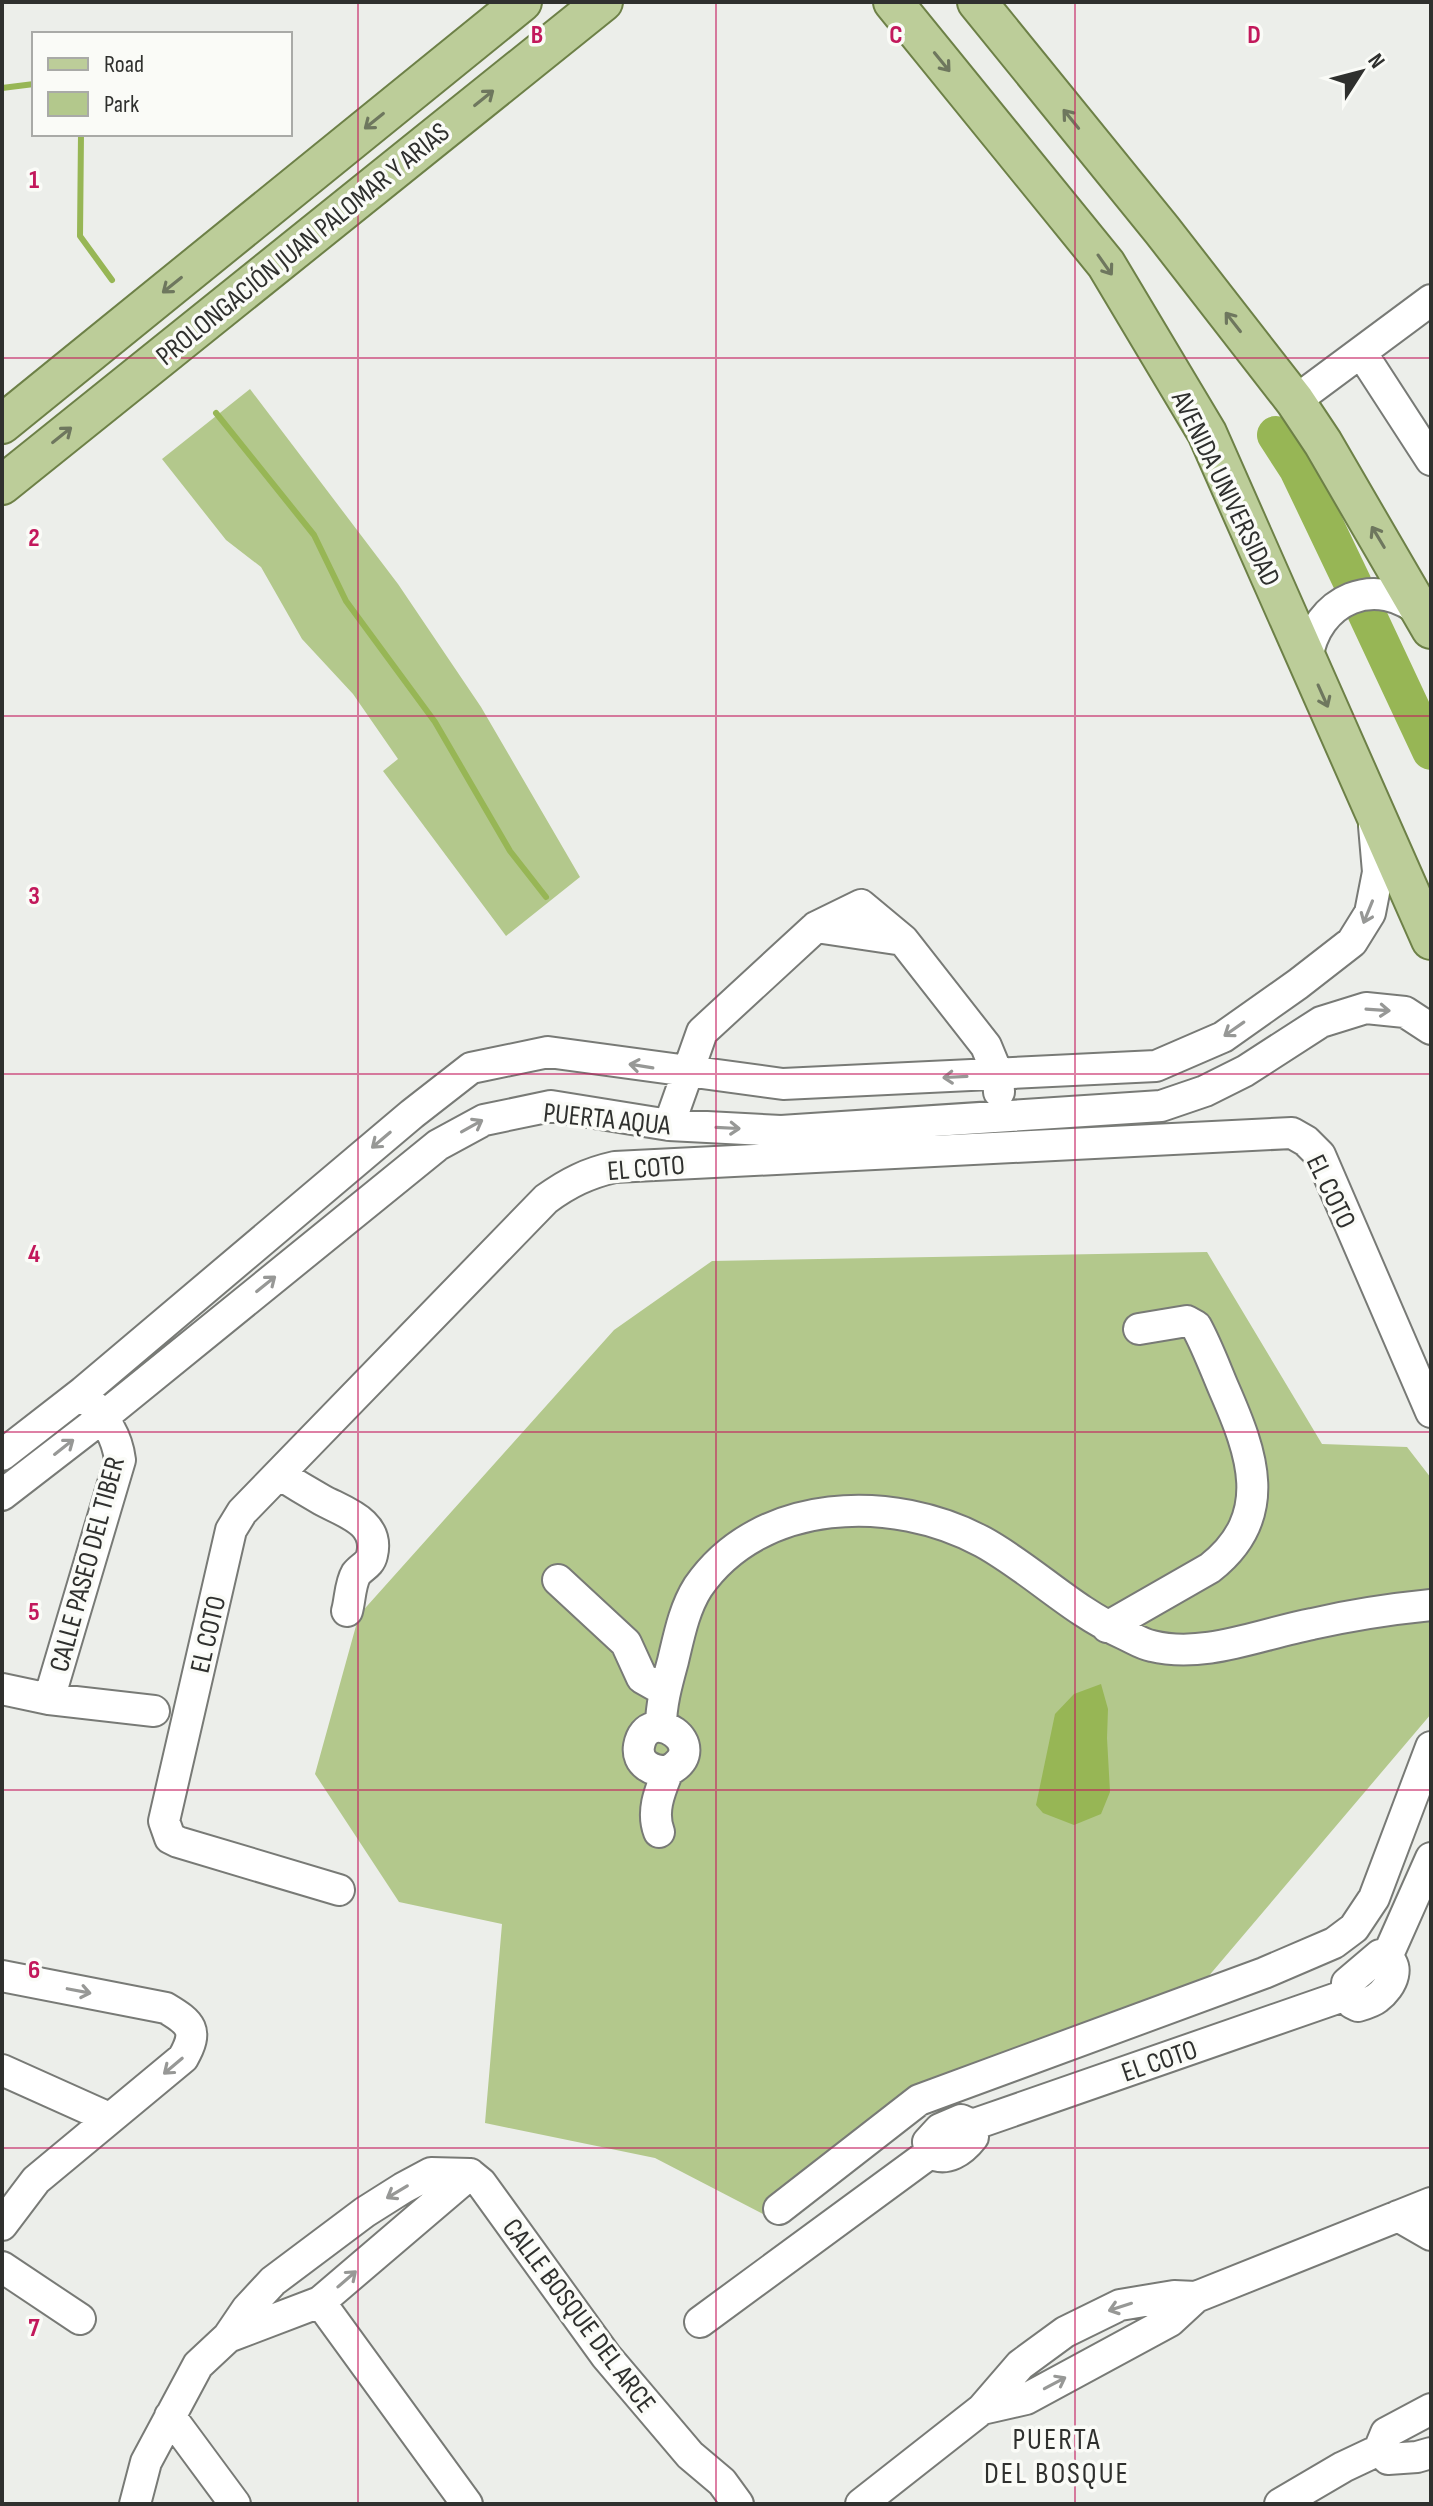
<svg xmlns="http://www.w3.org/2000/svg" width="1433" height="2506" font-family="'Sofia Sans Condensed',sans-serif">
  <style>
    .green { fill: #b3c88c }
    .water { fill: #97b655 }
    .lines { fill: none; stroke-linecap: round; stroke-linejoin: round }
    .stream { stroke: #97b655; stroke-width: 6 }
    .river { stroke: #97b655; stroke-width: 38 }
    .minor-casing { stroke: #787a76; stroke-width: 34 }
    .major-casing { stroke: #6d8047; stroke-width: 42 }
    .minor { stroke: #fff; stroke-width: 30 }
    .major { stroke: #bccd99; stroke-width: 38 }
    .oneway { stroke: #6e775e }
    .oneway2 { stroke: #979896 }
    .grid { fill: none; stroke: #c2185b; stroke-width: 2; stroke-opacity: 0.55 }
    .labels { text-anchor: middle; stroke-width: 7; stroke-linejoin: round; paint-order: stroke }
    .street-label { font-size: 28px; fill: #2f302e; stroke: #fafbf7 }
    .neighbourhood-label { font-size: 30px; letter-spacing: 2px; fill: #2f302e; stroke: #fafbf7 }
    .grid-label { font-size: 26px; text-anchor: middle; font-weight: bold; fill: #c2185b; stroke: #fafbf7; stroke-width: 7; stroke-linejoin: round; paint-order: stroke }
  </style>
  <rect width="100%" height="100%" fill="#eceeea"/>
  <path class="green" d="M 250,389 L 398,584 L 481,707 L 580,877 L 506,936 L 383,771 L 398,759 L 353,694 L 302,639 L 261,567 L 226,540 L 162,459 Z
    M 1207,1252 L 1322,1444 L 1407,1447 L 1431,1478 L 1431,1714 L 1179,2011 L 920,2116 L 767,2216 L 655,2158 L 485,2123 L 502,1924 L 399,1902 L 315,1774 L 359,1615 L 614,1330 L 712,1261 Z"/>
  <path class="water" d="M 1101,1684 L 1108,1709 L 1107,1738 L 1110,1792 L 1101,1814 L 1074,1825 L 1043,1813 L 1036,1805 L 1055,1714 L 1074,1694 Z"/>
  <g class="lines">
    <path class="stream" d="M 2,88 L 34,84
      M 81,134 L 80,236 L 112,280
      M 216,413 L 314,535 L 346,601 L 435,722 L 510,851 L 546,897"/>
    <path class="river" d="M 1276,435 L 1298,469 L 1353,584
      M 1364,608 L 1431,751"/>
    <g class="minor-casing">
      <path id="minor" d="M 1361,352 L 1431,460
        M 1295,401 L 1431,300
        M 1307,660 C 1315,599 1377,572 1424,615
        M 816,927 L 903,940
        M 669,1125 L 702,1032 L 816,927 L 861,905 L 903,940 L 986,1046 L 998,1075 L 999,1092
        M 2,1455 L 83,1392 L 412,1114 L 471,1068 L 548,1052 L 783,1084 L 1156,1066 L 1223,1037 L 1298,984 L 1352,942 L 1370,913 L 1378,872 L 1374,826
        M 279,1474 C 293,1483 308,1492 322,1500 C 344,1512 380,1522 372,1555 C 370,1565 361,1567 356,1574 C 350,1584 350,1601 347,1611
        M 2,1495 L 103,1417 L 438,1145 L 484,1120 L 551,1106 L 669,1125 L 781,1131 L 1161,1106 L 1205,1091 L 1245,1071 L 1321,1022 L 1366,1008 L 1405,1012 L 1431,1029
        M 558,1580 L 626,1643 L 642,1678 L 665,1691
        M 1107,1627 L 1210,1568 C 1276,1516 1252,1453 1224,1389 C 1215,1368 1207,1346 1196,1326 L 1187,1321 L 1139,1329
        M 2,1689 L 49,1699 L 154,1711
        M 49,1699 L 120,1460 C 117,1435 105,1420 89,1400
        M 661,1726 C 661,1704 667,1683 673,1661 C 679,1636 684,1609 698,1587 C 760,1497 893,1493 983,1542 C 1032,1569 1072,1611 1124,1634 C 1133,1638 1142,1644 1152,1646 C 1204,1659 1260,1634 1312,1624 C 1351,1615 1391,1609 1431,1605
        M 659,1832 C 651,1811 660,1791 668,1771 C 715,1746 647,1701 639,1746 C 636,1764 653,1772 668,1771
        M 339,1890 L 178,1842 L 170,1838 L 164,1821 L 231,1530 L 242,1512 L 546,1199 C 568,1183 588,1173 615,1167 L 1292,1133 L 1306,1141 L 1320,1155 L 1431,1412
        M 1380,1955 C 1404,1962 1392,1987 1377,1998 C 1372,2002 1365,2004 1358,2006 L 1352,2003 L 1346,1995 L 1347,1983 Z
        M 1387,1957 L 1431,1858
        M 2,1976 L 166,2008 C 191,2023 199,2030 183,2058 L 36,2180 L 2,2225
        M 2,2070 L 109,2118
        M 972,2125 L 1346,1995
        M 930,2153 L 928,2142 L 940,2129 L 961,2120 L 972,2125
        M 930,2153 C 947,2162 962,2151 973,2137 L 972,2125
        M 470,2174 L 481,2183 L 606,2356 L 690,2455 L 722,2482 L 738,2504
        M 779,2209 L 919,2100 L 1264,1973 L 1334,1943 L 1354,1928 L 1374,1898 L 1431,1747
        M 1398,2216 L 1431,2235
        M 2,2267 L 80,2319
        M 320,2302 L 467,2504
        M 700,2322 L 930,2153
        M 228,2337 L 320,2302 L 470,2174
        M 982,2409 L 1026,2399 L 1170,2321 L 1196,2297 L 1431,2203
        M 170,2416 L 235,2504
        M 1379,2450 L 1388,2459 L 1417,2457 L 1431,2453
        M 135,2504 L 146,2462 L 198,2365 L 228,2337 L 247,2309 L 273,2281 L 365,2212 L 403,2188 L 431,2173 L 470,2174
        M 861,2504 L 982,2409 L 1020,2365 L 1065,2332 L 1120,2305 L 1174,2296 L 1196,2297
        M 1280,2504 L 1343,2467 L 1379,2450 L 1386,2433 L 1431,2409"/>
    </g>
    <g class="major-casing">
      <path id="major" d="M 893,2 L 1106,264 L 1207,433 L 1431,940
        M 977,2 L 1162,230 L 1295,401 L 1323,443 L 1431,629
        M 2,424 L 522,2
        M 2,485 L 603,2"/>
    </g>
    <use href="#minor" class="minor"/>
    <use href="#major" class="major"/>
  </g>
  <defs><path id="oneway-shaft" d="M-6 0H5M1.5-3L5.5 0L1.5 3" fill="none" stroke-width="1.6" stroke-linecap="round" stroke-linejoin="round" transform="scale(2)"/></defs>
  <g class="oneway">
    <use href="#oneway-shaft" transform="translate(942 62) rotate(51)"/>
    <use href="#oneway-shaft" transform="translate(484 98) rotate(-39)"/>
    <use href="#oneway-shaft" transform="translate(1071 119) rotate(-129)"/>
    <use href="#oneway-shaft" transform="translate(374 121) rotate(141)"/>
    <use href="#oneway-shaft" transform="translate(1105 265) rotate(55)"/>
    <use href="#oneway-shaft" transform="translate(172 285) rotate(141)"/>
    <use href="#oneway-shaft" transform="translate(1233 322) rotate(-128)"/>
    <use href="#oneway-shaft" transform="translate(62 435) rotate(-39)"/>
    <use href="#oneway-shaft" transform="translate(1378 537) rotate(-121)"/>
    <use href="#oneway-shaft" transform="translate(1323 696) rotate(66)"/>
  </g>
  <g class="oneway2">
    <use href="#oneway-shaft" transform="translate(1368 912) rotate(112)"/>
    <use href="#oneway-shaft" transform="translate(1378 1010) rotate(4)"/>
    <use href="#oneway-shaft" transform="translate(1234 1029) rotate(145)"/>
    <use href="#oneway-shaft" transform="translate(641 1066) rotate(-171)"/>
    <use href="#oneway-shaft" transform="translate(955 1077) rotate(177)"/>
    <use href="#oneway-shaft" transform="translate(472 1126) rotate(-29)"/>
    <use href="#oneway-shaft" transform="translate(728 1128) rotate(3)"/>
    <use href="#oneway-shaft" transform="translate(381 1140) rotate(140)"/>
    <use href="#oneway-shaft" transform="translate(266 1284) rotate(-39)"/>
    <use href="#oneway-shaft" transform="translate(64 1447) rotate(-38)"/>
    <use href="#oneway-shaft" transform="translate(79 1991) rotate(11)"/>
    <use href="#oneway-shaft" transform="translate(173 2066) rotate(140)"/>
    <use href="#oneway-shaft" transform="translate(397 2192) rotate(149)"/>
    <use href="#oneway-shaft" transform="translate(347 2279) rotate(-41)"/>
    <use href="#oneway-shaft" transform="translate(1120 2307) rotate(162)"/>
    <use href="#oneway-shaft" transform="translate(1055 2383) rotate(-28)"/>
  </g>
  <path class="grid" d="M 358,2 L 358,2504M 716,2 L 716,2504M 1075,2 L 1075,2504M 2,358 L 1431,358M 2,716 L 1431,716M 2,1074 L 1431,1074M 2,1432 L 1431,1432M 2,1790 L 1431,1790M 2,2148 L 1431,2148"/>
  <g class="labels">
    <g class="street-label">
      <text transform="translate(302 243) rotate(-39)" y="10">PROLONGACIÓN JUAN PALOMAR Y ARIAS</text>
      <text transform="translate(1227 488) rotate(64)" y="10">AVENIDA UNIVERSIDAD</text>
      <text transform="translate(607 1118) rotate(6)" y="10">PUERTA AQUA</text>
      <text transform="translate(646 1167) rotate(-5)" y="10">EL COTO</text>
      <text transform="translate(1332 1191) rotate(64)" y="10">EL COTO</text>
      <text transform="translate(86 1564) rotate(-75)" y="10">CALLE PASEO DEL TIBER</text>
      <text transform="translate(207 1634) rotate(-77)" y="10">EL COTO</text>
      <text transform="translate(1159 2060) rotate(-19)" y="10">EL COTO</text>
      <text transform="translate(580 2315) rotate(53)" y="10">CALLE BOSQUE DEL ARCE</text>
    </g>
    <g class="neighbourhood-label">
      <text x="1057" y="2449">PUERTA<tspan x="1057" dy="34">DEL BOSQUE</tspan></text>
    </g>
  </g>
  <g class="grid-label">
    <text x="537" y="43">B</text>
    <text x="896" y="43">C</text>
    <text x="1254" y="43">D</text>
    <text x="34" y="188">1</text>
    <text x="34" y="546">2</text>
    <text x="34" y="904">3</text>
    <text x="34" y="1262">4</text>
    <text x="34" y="1620">5</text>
    <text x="34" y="1978">6</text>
    <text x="34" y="2336">7</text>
  </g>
  <rect width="1433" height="2506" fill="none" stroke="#2f302e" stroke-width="8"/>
  <rect x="32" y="32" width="260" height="104" fill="#fafbf7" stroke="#a9aaa7" stroke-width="2"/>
  <rect x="48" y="58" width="40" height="12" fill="#bccd99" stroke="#a9aaa7" stroke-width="2"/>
  <text x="104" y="72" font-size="24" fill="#2f302e">Road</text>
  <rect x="48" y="92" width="40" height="24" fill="#b3c88c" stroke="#a9aaa7" stroke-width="2"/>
  <text x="104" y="112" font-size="24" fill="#2f302e">Park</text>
  <g transform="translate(1361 72) rotate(54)" stroke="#fafbf7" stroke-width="6" paint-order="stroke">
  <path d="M0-6L14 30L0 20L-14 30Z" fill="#2f302e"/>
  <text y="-12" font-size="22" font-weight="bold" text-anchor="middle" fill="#2f302e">N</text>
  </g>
</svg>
